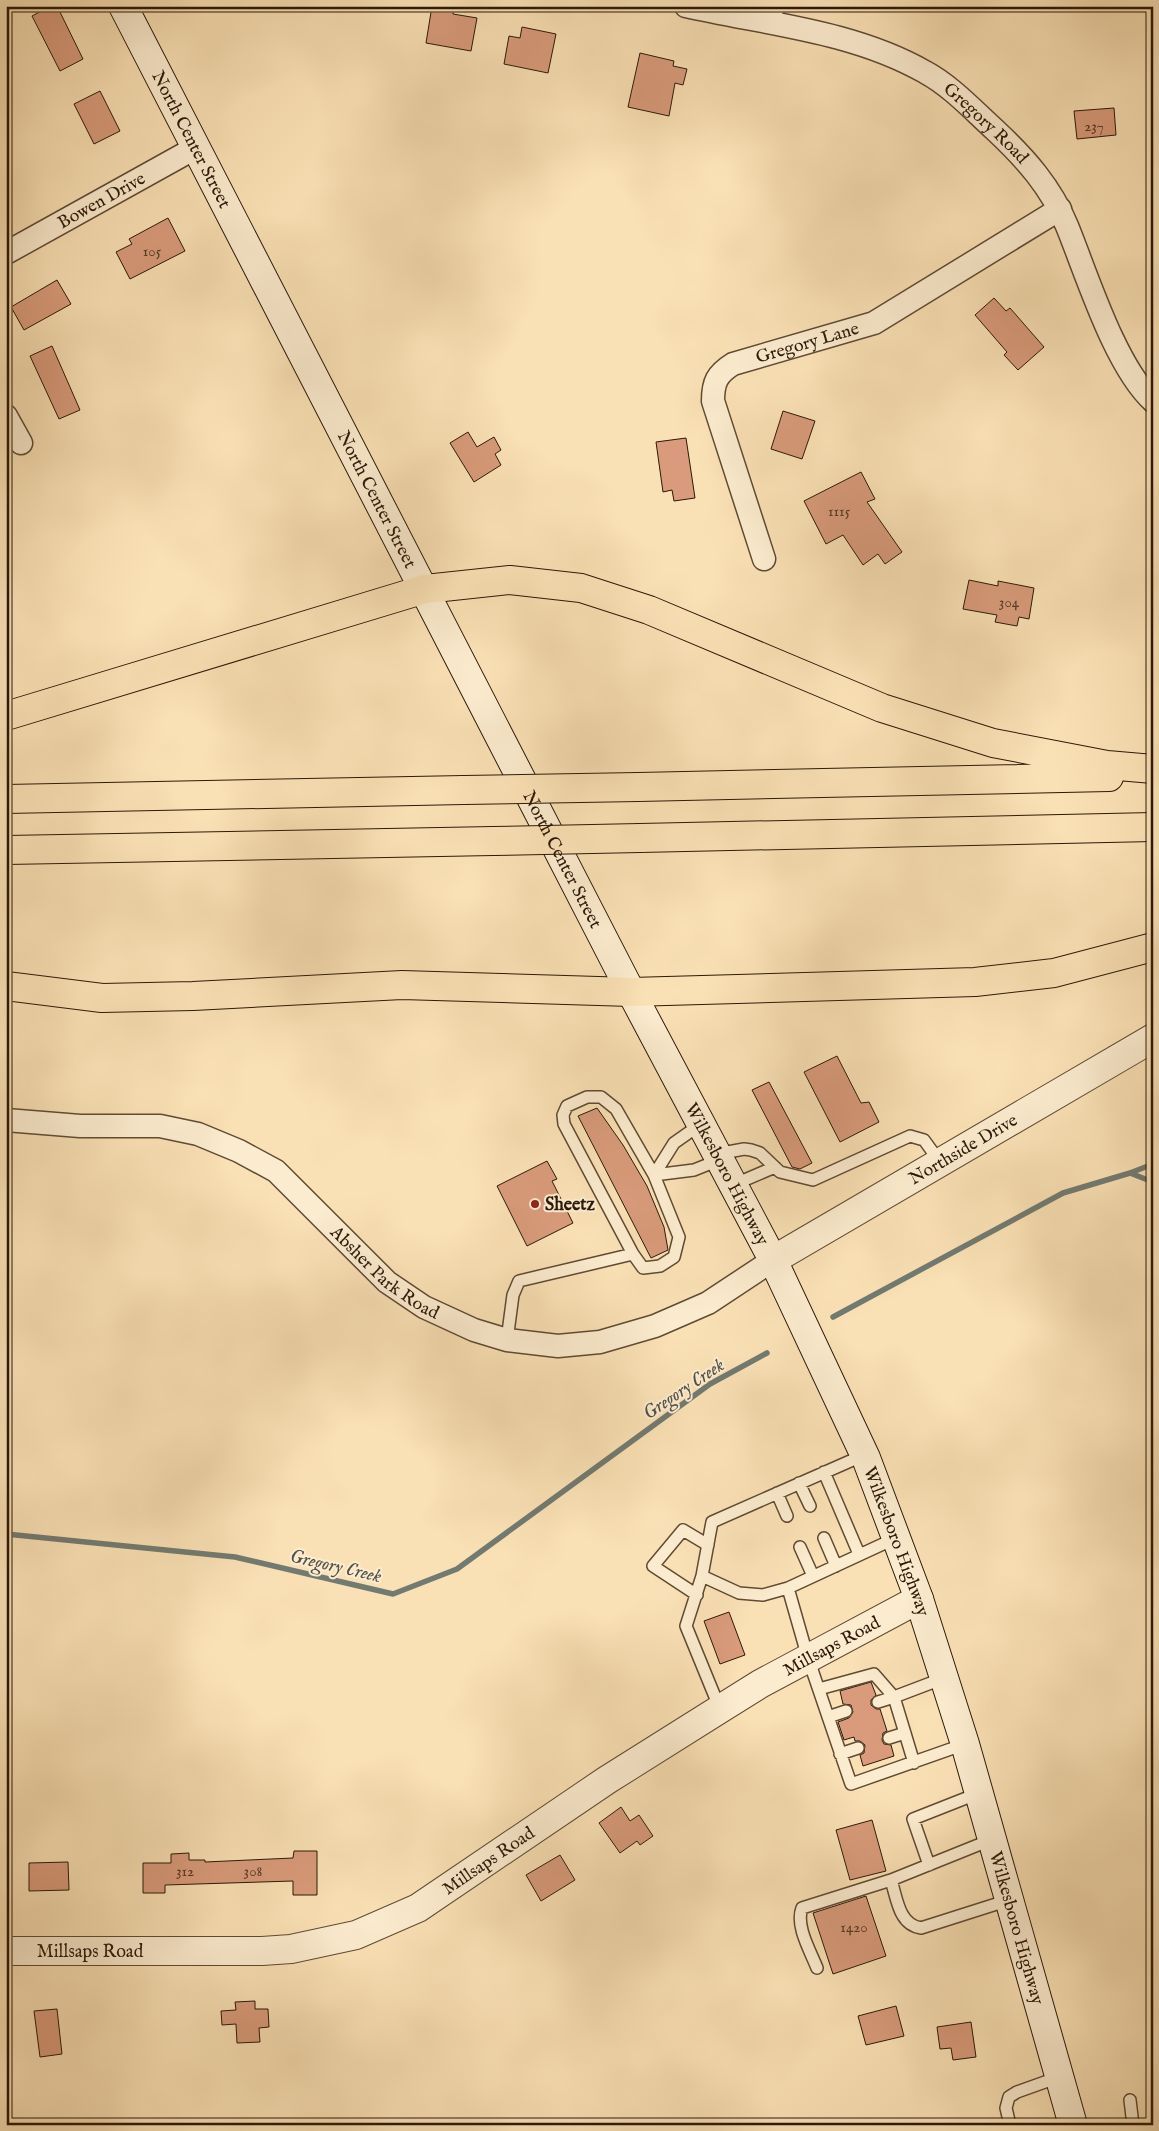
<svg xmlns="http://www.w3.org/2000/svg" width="1159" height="2131" font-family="'IM FELL English',serif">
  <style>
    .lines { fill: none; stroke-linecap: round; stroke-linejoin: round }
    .stream { stroke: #727a71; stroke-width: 5.5 }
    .building { fill: #d99b7b; stroke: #2b1809 }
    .service-casing { stroke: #5f4a34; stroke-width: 14 }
    .minor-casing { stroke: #5f4a34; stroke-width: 25 }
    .tertiary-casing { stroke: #5f4a34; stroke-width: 30 }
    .secondary-casing { stroke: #2b1809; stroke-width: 30 }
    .motorway-casing { stroke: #2b1809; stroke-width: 30 }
    .service { stroke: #fceccf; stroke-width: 11 }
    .minor { stroke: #fceccf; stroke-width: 22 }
    .tertiary { stroke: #fceccf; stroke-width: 28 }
    .secondary { stroke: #fceccf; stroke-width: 28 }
    .motorway { stroke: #fae1b5; stroke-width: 28 }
    .motorway-bridge-casing { stroke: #2b1809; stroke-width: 30; stroke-linecap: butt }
    .motorway-bridge { stroke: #fae1b5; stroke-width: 28 }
    .poi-dot { fill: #8f2418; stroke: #fceccf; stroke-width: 2 }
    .labels { text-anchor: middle; stroke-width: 4; stroke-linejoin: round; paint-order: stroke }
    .number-label { font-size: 15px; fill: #563926 }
    .street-label { font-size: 18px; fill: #2b1809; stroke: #fceccf }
    .poi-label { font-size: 18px; font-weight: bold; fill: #2b1809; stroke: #fceccf; text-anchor: start }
    .water-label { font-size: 19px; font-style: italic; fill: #545146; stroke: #fceccf }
  </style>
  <rect width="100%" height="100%" fill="#fae1b5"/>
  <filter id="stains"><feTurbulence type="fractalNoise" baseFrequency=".004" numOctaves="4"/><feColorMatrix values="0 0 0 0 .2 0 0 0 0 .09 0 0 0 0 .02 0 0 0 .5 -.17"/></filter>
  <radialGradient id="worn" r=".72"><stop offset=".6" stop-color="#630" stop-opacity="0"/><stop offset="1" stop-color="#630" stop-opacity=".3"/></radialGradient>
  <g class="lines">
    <path class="stream" d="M 1130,1173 L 1153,1164
      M 833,1317 L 1063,1193 L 1130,1173 L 1153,1182
      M 6,1534 L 235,1557 L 393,1594 L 457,1569 L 710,1384 L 767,1353"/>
  </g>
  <path class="building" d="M 51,6 L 57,6 L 83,59 L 60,71 L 32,16 Z
    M 432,6 L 454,6 L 453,14 L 477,18 L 471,51 L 426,43 Z
    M 522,27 L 556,34 L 548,73 L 504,64 L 509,36 L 520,38 Z
    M 640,53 L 674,61 L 673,66 L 687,69 L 683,85 L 675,83 L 669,116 L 628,107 Z
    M 100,91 L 120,131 L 94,144 L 74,104 Z
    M 1114,108 L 1116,135 L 1077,139 L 1074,111 Z
    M 168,218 L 185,251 L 130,279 L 116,252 L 132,244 L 129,239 Z
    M 57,280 L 71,304 L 24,330 L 11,307 Z
    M 994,298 L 1006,311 L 1010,308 L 1044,347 L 1018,370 L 1004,355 L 1007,352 L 975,315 Z
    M 52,346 L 80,410 L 59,419 L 30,356 Z
    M 783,411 L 815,421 L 802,459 L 771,449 Z
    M 468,432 L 477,447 L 494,437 L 501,450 L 495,454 L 501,465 L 474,482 L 450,443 Z
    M 686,438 L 695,498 L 674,501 L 672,490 L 663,492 L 656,442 Z
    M 861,472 L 875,499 L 867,502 L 902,552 L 885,564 L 878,554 L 863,565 L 843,535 L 826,544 L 804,501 Z
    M 969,580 L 998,586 L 998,581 L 1034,588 L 1029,619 L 1019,617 L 1017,626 L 995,622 L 997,615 L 963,609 Z
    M 837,1056 L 861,1103 L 869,1102 L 879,1122 L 840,1142 L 804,1072 Z
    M 769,1082 L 812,1163 L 800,1169 L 792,1167 L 752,1090 Z
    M 597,1108 L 623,1145 L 647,1186 L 664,1227 L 668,1250 L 651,1258 L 578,1116 Z
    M 547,1161 L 557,1179 L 552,1181 L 573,1223 L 527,1246 L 497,1186 Z
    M 729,1612 L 745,1655 L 720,1664 L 704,1621 Z
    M 871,1682 L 876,1695 L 871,1700 L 871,1705 L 876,1709 L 880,1709 L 887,1731 L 883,1733 L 882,1740 L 884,1744 L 891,1745 L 894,1756 L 863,1766 L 860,1755 L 864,1753 L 865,1745 L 860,1741 L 855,1741 L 854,1737 L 844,1740 L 838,1722 L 849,1718 L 853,1712 L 851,1705 L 843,1704 L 840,1691 Z
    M 621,1807 L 630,1821 L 639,1815 L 653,1836 L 640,1845 L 637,1841 L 620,1853 L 599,1823 Z
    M 872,1820 L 886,1871 L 850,1880 L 836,1830 Z
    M 294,1851 L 317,1851 L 317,1895 L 293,1895 L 293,1881 L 165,1885 L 165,1893 L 143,1893 L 143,1863 L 171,1863 L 171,1854 L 189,1853 L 189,1860 L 205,1860 L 205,1862 L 293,1858 Z
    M 560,1855 L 575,1880 L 541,1901 L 526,1875 Z
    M 68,1862 L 69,1890 L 29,1891 L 29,1863 Z
    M 866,1896 L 886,1956 L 833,1974 L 813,1913 Z
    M 255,2001 L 255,2009 L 268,2009 L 269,2027 L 259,2028 L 260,2042 L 237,2043 L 236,2024 L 222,2025 L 221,2011 L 236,2010 L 235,2002 Z
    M 896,2006 L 904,2036 L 866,2045 L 858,2016 Z
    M 57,2009 L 62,2054 L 40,2057 L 34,2011 Z
    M 971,2022 L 976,2057 L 953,2060 L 951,2048 L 940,2049 L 937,2027 Z"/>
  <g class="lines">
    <g class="service-casing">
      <path id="service" d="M 587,1097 L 601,1097 L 616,1109 L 654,1175 L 679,1237 L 674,1257 L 660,1266 L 643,1268 L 633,1254 L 564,1124 L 563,1115 L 567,1106 Z
        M 701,1124 L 674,1143 L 654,1175 L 694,1170 L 719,1160
        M 717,1154 L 744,1149 L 751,1150 L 760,1153 L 780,1172 L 813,1180 L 910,1136 L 924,1140 L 940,1162
        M 733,1185 L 775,1167
        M 507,1340 L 513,1295 L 519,1281 L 633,1254
        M 864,1455 L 712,1522 L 702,1576 L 739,1593 L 763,1595 L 788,1588 L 896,1538
        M 824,1472 L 859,1554
        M 799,1483 L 810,1506
        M 777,1493 L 787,1516
        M 824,1538 L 836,1566
        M 800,1547 L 813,1576
        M 702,1576 L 686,1626 L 720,1709
        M 788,1588 L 808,1658 L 851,1784 L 965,1744
        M 697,1595 L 653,1566 L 683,1530 L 708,1545
        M 819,1689 L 874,1674 L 894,1697 L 878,1702
        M 828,1717 L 846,1711
        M 889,1738 L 905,1733
        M 840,1754 L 858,1748
        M 914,1763 L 894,1697 L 944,1678
        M 993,1839 L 891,1880 C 897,1899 899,1925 921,1928 L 1009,1900
        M 929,1865 L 913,1819 L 979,1793
        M 817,1968 C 811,1952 795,1926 802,1908 L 891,1880
        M 1130,2100 L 1133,2125
        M 1010,2125 L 1006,2108 L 1009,2097 L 1017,2092 L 1059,2077"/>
    </g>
    <g class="minor-casing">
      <g id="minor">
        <path id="s1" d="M 686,6 C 766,24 853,31 925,72 C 951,86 973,110 995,130 C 1025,158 1051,187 1067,226 C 1087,275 1115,366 1153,401"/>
        <path d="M 738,15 L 774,6"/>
        <path id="s2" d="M 6,253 L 197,147"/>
        <path d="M 6,416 L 21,443"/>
        <path id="s3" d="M 764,559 L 713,401 C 713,382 717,374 733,364 L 874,323 L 1060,209"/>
        <path id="s4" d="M 6,1120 L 80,1126 L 160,1126 L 198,1134 L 239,1151 L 276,1171 L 387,1282 L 424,1307 L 474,1330 L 507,1340 L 558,1346 L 600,1342 L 655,1326 L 708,1303 L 773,1260"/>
      </g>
    </g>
    <g class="tertiary-casing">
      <g id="tertiary">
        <path id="s5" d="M 773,1260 L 1153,1038"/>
        <path id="s6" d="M 6,1951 L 262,1951 L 291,1949 L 356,1935 L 418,1908 L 607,1780 L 720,1709 L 760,1684 L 919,1599"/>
      </g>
    </g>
    <g class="secondary-casing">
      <g id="secondary">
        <path id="s7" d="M 123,6 L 631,992 L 773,1260 L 866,1458 L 919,1599 L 965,1744 L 1073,2125"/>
      </g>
    </g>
    <g class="motorway-casing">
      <path id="motorway" d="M 6,716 L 425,589 L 510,580 L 581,588 L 649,610 L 882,708 L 993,743 L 1107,765 L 1153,769
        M 638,787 L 1109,777
        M 6,799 L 464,790
        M 640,838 L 1153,827
        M 6,850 L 493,841
        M 6,986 L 102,998 L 193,996 L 402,985 L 631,992 L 975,982 L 1054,973 L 1153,947"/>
    </g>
    <use href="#service" class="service"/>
    <use href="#minor" class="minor"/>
    <use href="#tertiary" class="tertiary"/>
    <use href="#secondary" class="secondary"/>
    <use href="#motorway" class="motorway"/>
    <g class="motorway-bridge-casing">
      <path id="motorway-bridge" d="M 464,790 L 638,787
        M 493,841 L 640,838"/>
    </g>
    <use href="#motorway-bridge" class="motorway-bridge"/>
  </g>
  <circle class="poi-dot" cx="535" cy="1204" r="5"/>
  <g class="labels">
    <g class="number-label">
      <text x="1094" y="131">237</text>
      <text x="152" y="256">105</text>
      <text x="839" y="516">1115</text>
      <text x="1009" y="607">304</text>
      <text x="185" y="1876">312</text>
      <text x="253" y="1876">308</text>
      <text x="854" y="1932">1420</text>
    </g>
    <g class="street-label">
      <text dy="6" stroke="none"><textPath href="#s1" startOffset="329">Gregory Road</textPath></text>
      <text dy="6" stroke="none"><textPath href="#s7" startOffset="150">North Center Street</textPath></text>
      <text dy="6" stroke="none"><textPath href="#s2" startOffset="109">Bowen Drive</textPath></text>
      <text dy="6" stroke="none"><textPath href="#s3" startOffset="288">Gregory Lane</textPath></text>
      <text dy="6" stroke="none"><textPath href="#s7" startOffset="555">North Center Street</textPath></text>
      <text dy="6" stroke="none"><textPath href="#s7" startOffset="960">North Center Street</textPath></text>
      <text dy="6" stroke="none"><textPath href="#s5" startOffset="220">Northside Drive</textPath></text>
      <text dy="6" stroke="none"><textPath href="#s7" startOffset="1315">Wilkesboro Highway</textPath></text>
      <text dy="6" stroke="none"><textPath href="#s4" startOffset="429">Absher Park Road</textPath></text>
      <text dy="6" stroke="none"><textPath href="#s7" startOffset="1720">Wilkesboro Highway</textPath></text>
      <text dy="6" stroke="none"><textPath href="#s6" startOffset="909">Millsaps Road</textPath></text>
      <text dy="6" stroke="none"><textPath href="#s6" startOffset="504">Millsaps Road</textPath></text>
      <text dy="6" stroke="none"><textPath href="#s7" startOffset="2125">Wilkesboro Highway</textPath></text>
      <text dy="6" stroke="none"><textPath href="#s6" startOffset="84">Millsaps Road</textPath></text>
    </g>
    <g class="poi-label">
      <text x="545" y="1210">Sheetz</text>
    </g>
    <g class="water-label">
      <text transform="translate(683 1388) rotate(-34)" y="7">Gregory Creek</text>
      <text transform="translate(336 1565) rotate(13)" y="7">Gregory Creek</text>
    </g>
  </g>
  <rect width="1159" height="2131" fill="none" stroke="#fae1b5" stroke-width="25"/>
  <rect x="8" y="8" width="1144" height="2116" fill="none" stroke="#2b1809" stroke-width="2.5"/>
  <rect x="12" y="12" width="1134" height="2106" fill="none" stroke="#2b1809"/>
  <rect width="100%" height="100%" filter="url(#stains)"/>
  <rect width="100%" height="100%" fill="url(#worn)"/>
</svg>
